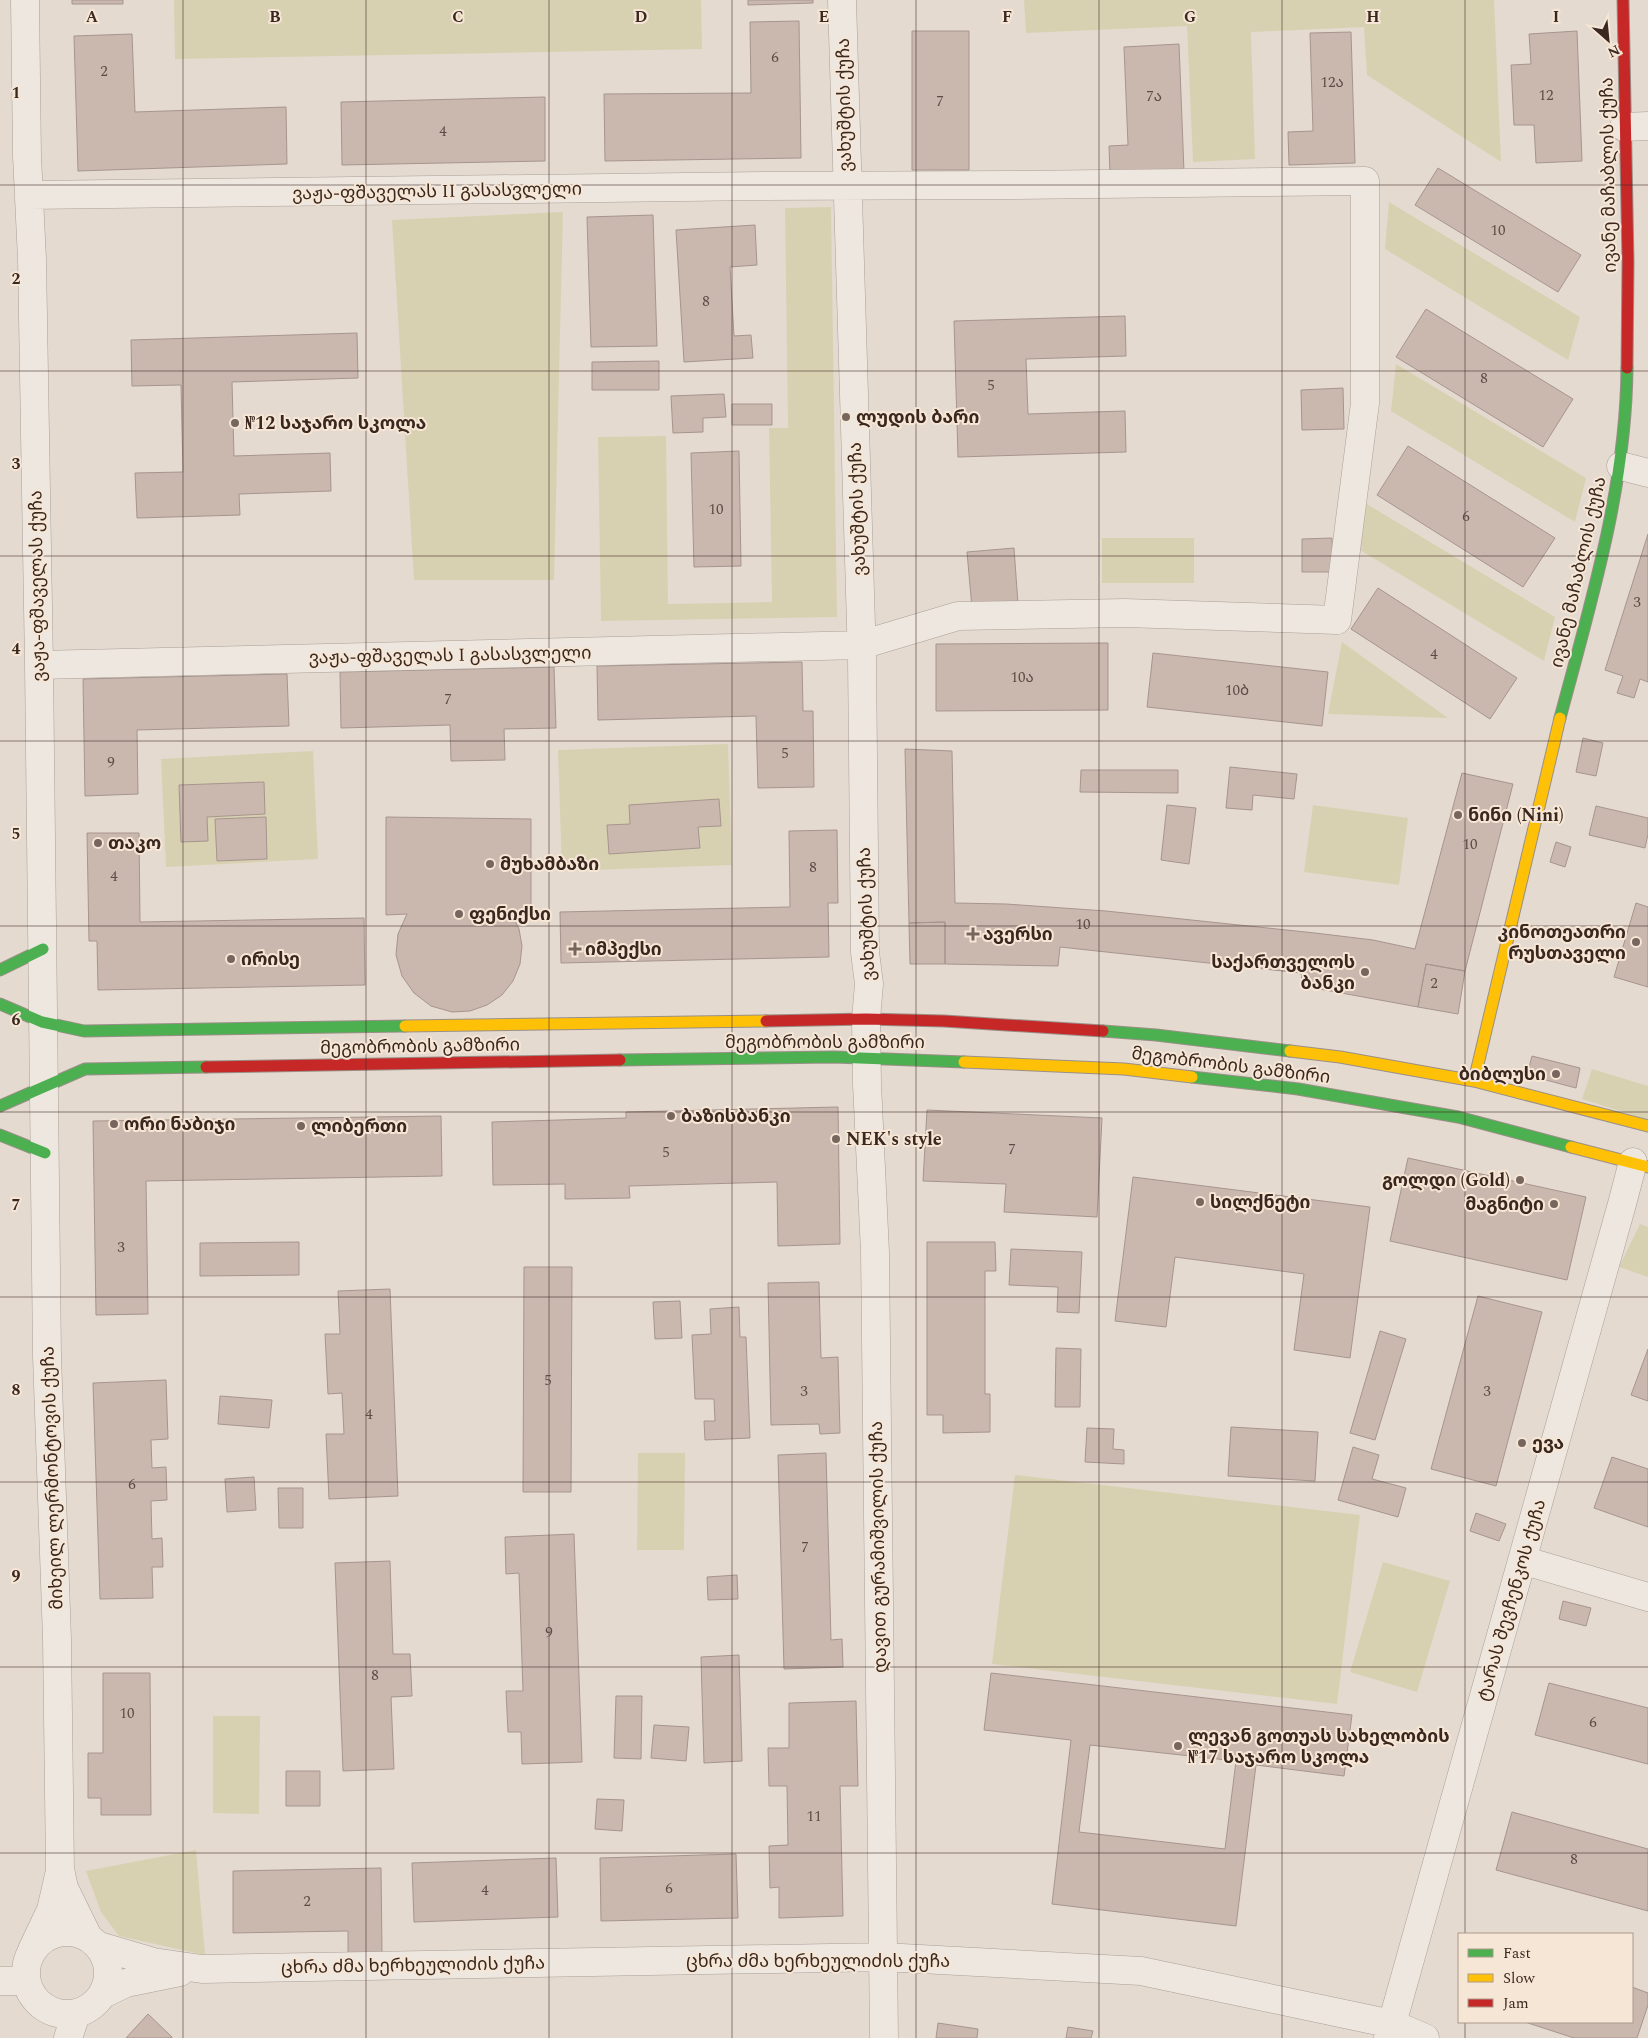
<svg xmlns="http://www.w3.org/2000/svg" width="1648" height="2038" font-family="Spectral,'Noto Sans Georgian',serif">
  <style>
    .green { fill: #d8d1b1 }
    .building { fill: #cab8af; stroke: #a6958e; fill-rule: evenodd }
    .lines { fill: none; stroke-linecap: round; stroke-linejoin: round }
    .street-casing { stroke: #aaa097; stroke-width: 29 }
    .fast-casing { stroke: #9a8f88; stroke-width: 13 }
    .slow-casing { stroke: #9a8f88; stroke-width: 13 }
    .jam-casing { stroke: #9a8f88; stroke-width: 13 }
    .street { stroke: #ede7e0; stroke-width: 28 }
    .fast { stroke: #4caf50; stroke-width: 11 }
    .slow { stroke: #ffc107; stroke-width: 11 }
    .jam { stroke: #c62828; stroke-width: 11 }
    .grid { fill: none; stroke: #3a271f; stroke-width: 1; stroke-opacity: 0.55 }
    .poi-dot { fill: #76665d; stroke: #f6e6d5; stroke-width: 2 }
    .labels { text-anchor: middle; stroke-width: 4; stroke-linejoin: round; paint-order: stroke }
    .number-label { font-size: 15px; fill: #5e4b43 }
    .street-label { font-size: 18px; fill: #3a271f; stroke: #f6e6d5 }
    .poi-label { font-size: 18px; font-weight: bold; fill: #3a271f; stroke: #f6e6d5; text-anchor: start }
    .grid-label { font-size: 16px; text-anchor: middle; font-weight: bold; fill: #3a271f; stroke: #f6e6d5; stroke-width: 4; stroke-linejoin: round; paint-order: stroke }
  </style>
  <rect width="100%" height="100%" fill="#e5dacf"/>
  <path class="green" d="M 174,0 L 701,0 L 702,49 L 175,59 Z
    M 1024,0 L 1494,0 L 1501,162 L 1367,75 L 1364,27 L 1251,32 L 1255,159 L 1193,162 L 1187,26 L 1026,33 Z
    M 1389,202 L 1580,317 L 1568,360 L 1385,249 Z
    M 831,207 L 837,617 L 601,621 L 598,437 L 666,436 L 668,604 L 772,602 L 769,428 L 788,428 L 785,208 Z
    M 563,212 L 554,580 L 414,580 L 392,220 Z
    M 1396,364 L 1586,478 L 1575,522 L 1391,411 Z
    M 1365,503 L 1555,617 L 1544,661 L 1360,550 Z
    M 1102,538 L 1194,538 L 1194,583 L 1102,583 Z
    M 1342,642 L 1448,718 L 1328,714 Z
    M 728,744 L 732,865 L 562,871 L 558,750 Z
    M 313,751 L 318,859 L 166,867 L 161,759 Z
    M 1313,805 L 1408,818 L 1399,885 L 1304,872 Z
    M 1592,1069 L 1648,1086 L 1648,1120 L 1582,1099 Z
    M 1640,1224 L 1648,1227 L 1648,1277 L 1619,1267 Z
    M 638,1453 L 685,1453 L 684,1550 L 637,1550 Z
    M 1015,1475 L 1360,1515 L 1337,1704 L 992,1664 Z
    M 1383,1562 L 1450,1581 L 1417,1692 L 1350,1672 Z
    M 213,1716 L 260,1716 L 259,1814 L 213,1813 Z
    M 196,1850 L 205,1955 L 119,1936 L 101,1912 L 86,1871 Z"/>
  <path class="building" d="M 72,0 L 123,0 L 123,4 L 72,4 Z
    M 748,0 L 813,0 L 813,3 L 748,5 Z
    M 799,21 L 801,158 L 605,161 L 604,94 L 751,93 L 750,22 Z
    M 912,31 L 969,31 L 969,170 L 912,170 Z
    M 1577,31 L 1582,161 L 1536,163 L 1534,125 L 1514,125 L 1511,65 L 1531,64 L 1529,34 Z
    M 1351,32 L 1355,163 L 1289,165 L 1288,132 L 1313,131 L 1310,33 Z
    M 132,34 L 135,112 L 286,107 L 287,164 L 78,171 L 74,36 Z
    M 1179,44 L 1184,172 L 1110,175 L 1109,146 L 1128,145 L 1124,47 Z
    M 545,97 L 545,161 L 342,165 L 341,102 Z
    M 1438,168 L 1581,255 L 1558,292 L 1415,205 Z
    M 653,215 L 657,346 L 591,347 L 587,217 Z
    M 755,225 L 757,265 L 730,267 L 734,336 L 751,335 L 753,358 L 684,362 L 676,230 Z
    M 1426,309 L 1573,399 L 1543,447 L 1396,357 Z
    M 1125,316 L 1126,356 L 1026,359 L 1028,414 L 1125,411 L 1126,452 L 958,457 L 954,321 Z
    M 357,333 L 358,378 L 232,382 L 234,456 L 330,453 L 331,491 L 239,494 L 240,515 L 137,518 L 135,473 L 183,472 L 181,385 L 132,386 L 131,340 Z
    M 659,361 L 659,390 L 592,390 L 592,362 Z
    M 1343,388 L 1344,429 L 1302,430 L 1301,390 Z
    M 724,394 L 726,417 L 703,418 L 703,432 L 673,433 L 671,396 Z
    M 732,404 L 772,404 L 772,425 L 732,425 Z
    M 1408,446 L 1555,538 L 1523,587 L 1377,495 Z
    M 739,451 L 741,566 L 694,567 L 691,453 Z
    M 1648,534 L 1648,682 L 1640,679 L 1634,698 L 1617,693 L 1623,676 L 1605,670 Z
    M 1332,538 L 1333,572 L 1302,572 L 1302,539 Z
    M 1014,548 L 1018,604 L 972,608 L 967,552 Z
    M 1378,588 L 1517,678 L 1490,719 L 1351,629 Z
    M 1108,643 L 1108,710 L 936,711 L 936,644 Z
    M 1153,653 L 1328,672 L 1322,726 L 1147,707 Z
    M 802,662 L 803,711 L 813,711 L 814,787 L 758,788 L 756,716 L 598,720 L 597,666 Z
    M 554,667 L 556,728 L 504,729 L 505,760 L 451,761 L 450,725 L 341,728 L 340,672 Z
    M 287,674 L 289,726 L 137,730 L 138,794 L 85,796 L 83,679 Z
    M 1583,738 L 1603,743 L 1596,776 L 1576,772 Z
    M 905,749 L 952,751 L 955,903 L 1006,904 L 1106,911 L 1315,933 L 1373,940 L 1415,949 L 1462,773 L 1513,784 L 1465,971 L 1426,964 L 1418,1007 L 1303,986 L 1301,973 L 1060,947 L 1058,966 L 945,964 L 945,922 L 909,923 Z
    M 1230,767 L 1297,774 L 1294,799 L 1253,795 L 1252,810 L 1226,808 Z
    M 1081,770 L 1178,770 L 1178,793 L 1080,792 Z
    M 264,782 L 265,814 L 207,817 L 208,841 L 181,842 L 179,785 Z
    M 719,799 L 721,826 L 698,827 L 700,848 L 609,854 L 607,825 L 630,824 L 629,805 Z
    M 1167,805 L 1196,808 L 1189,864 L 1161,860 Z
    M 1596,806 L 1648,818 L 1648,834 L 1645,848 L 1589,835 Z
    M 266,817 L 267,859 L 217,861 L 215,819 Z
    M 386,817 L 531,819 L 531,912 L 511,913 L 519,929 L 522,946 L 520,964 L 513,981 L 502,995 L 487,1005 L 470,1011 L 452,1012 L 431,1006 L 414,993 L 402,976 L 396,955 L 398,934 L 407,914 L 386,915 Z
    M 837,830 L 838,903 L 828,903 L 829,957 L 561,963 L 560,912 L 790,907 L 789,831 Z
    M 87,833 L 139,833 L 140,922 L 364,918 L 365,985 L 98,990 L 97,941 L 89,941 Z
    M 1556,842 L 1571,847 L 1565,867 L 1550,862 Z
    M 1636,903 L 1648,907 L 1648,987 L 1614,977 Z
    M 945,922 L 945,964 L 910,964 L 909,923 Z
    M 1426,964 L 1465,971 L 1458,1014 L 1418,1007 Z
    M 1532,1056 L 1580,1068 L 1576,1088 L 1527,1075 Z
    M 838,1107 L 840,1244 L 778,1246 L 777,1182 L 629,1186 L 630,1198 L 565,1199 L 565,1184 L 493,1185 L 492,1122 L 626,1118 L 626,1112 Z
    M 927,1110 L 1102,1118 L 1097,1217 L 1004,1212 L 1006,1184 L 923,1181 Z
    M 441,1116 L 442,1176 L 146,1181 L 148,1314 L 96,1315 L 93,1121 Z
    M 1408,1158 L 1586,1197 L 1567,1280 L 1390,1241 Z
    M 1133,1177 L 1370,1207 L 1350,1358 L 1294,1350 L 1304,1274 L 1175,1257 L 1166,1327 L 1115,1321 Z
    M 299,1242 L 299,1275 L 200,1276 L 200,1243 Z
    M 927,1242 L 995,1242 L 996,1271 L 985,1271 L 985,1394 L 990,1394 L 990,1432 L 943,1433 L 943,1415 L 927,1415 Z
    M 1011,1249 L 1082,1252 L 1079,1313 L 1057,1312 L 1058,1287 L 1009,1285 Z
    M 524,1267 L 572,1267 L 571,1492 L 523,1492 Z
    M 819,1282 L 821,1358 L 838,1357 L 840,1433 L 820,1434 L 819,1424 L 771,1425 L 768,1283 Z
    M 390,1289 L 398,1496 L 329,1499 L 326,1434 L 344,1434 L 342,1393 L 328,1394 L 325,1334 L 340,1334 L 338,1291 Z
    M 1478,1296 L 1542,1312 L 1496,1486 L 1431,1469 Z
    M 680,1301 L 682,1338 L 655,1339 L 653,1302 Z
    M 739,1307 L 740,1337 L 746,1337 L 750,1438 L 705,1440 L 704,1421 L 715,1421 L 714,1399 L 695,1399 L 692,1335 L 711,1334 L 710,1309 Z
    M 1380,1331 L 1406,1339 L 1375,1440 L 1350,1433 Z
    M 1056,1348 L 1081,1349 L 1080,1407 L 1055,1407 Z
    M 1648,1349 L 1648,1401 L 1631,1395 Z
    M 166,1380 L 168,1439 L 151,1440 L 152,1468 L 166,1467 L 167,1500 L 151,1501 L 152,1539 L 162,1538 L 163,1567 L 152,1567 L 153,1598 L 100,1599 L 93,1383 Z
    M 220,1396 L 272,1400 L 269,1428 L 218,1424 Z
    M 1231,1427 L 1318,1432 L 1315,1481 L 1228,1476 Z
    M 1087,1428 L 1114,1429 L 1113,1449 L 1124,1450 L 1124,1464 L 1085,1462 Z
    M 1353,1447 L 1379,1455 L 1372,1479 L 1406,1488 L 1398,1517 L 1338,1500 Z
    M 826,1453 L 831,1640 L 842,1639 L 843,1667 L 784,1669 L 778,1455 Z
    M 1612,1457 L 1648,1469 L 1648,1527 L 1594,1508 Z
    M 254,1477 L 256,1510 L 227,1512 L 225,1479 Z
    M 278,1488 L 303,1488 L 303,1528 L 279,1528 Z
    M 1476,1513 L 1506,1524 L 1499,1541 L 1470,1531 Z
    M 574,1534 L 582,1762 L 522,1764 L 521,1732 L 508,1732 L 506,1691 L 523,1691 L 519,1573 L 506,1574 L 505,1537 Z
    M 390,1561 L 393,1654 L 410,1654 L 412,1696 L 391,1697 L 394,1769 L 343,1771 L 335,1563 Z
    M 737,1575 L 738,1599 L 708,1600 L 707,1577 Z
    M 1563,1601 L 1591,1608 L 1586,1626 L 1559,1619 Z
    M 739,1655 L 742,1761 L 704,1763 L 701,1657 Z
    M 103,1673 L 150,1673 L 151,1815 L 101,1815 L 101,1798 L 88,1798 L 88,1753 L 103,1753 Z
    M 991,1673 L 1352,1715 L 1344,1776 L 1256,1765 L 1236,1926 L 1052,1904 L 1071,1740 L 984,1730 ZM 1090,1745 L 1236,1761 L 1225,1849 L 1079,1832 Z
    M 1549,1683 L 1648,1708 L 1648,1764 L 1535,1735 Z
    M 616,1696 L 642,1696 L 641,1759 L 614,1758 Z
    M 856,1701 L 858,1786 L 840,1786 L 843,1916 L 779,1918 L 779,1887 L 770,1888 L 769,1846 L 788,1845 L 787,1786 L 769,1786 L 768,1748 L 789,1748 L 789,1703 Z
    M 654,1725 L 689,1727 L 686,1761 L 651,1758 Z
    M 286,1771 L 320,1771 L 320,1806 L 286,1806 Z
    M 597,1799 L 624,1800 L 622,1831 L 595,1829 Z
    M 1512,1812 L 1648,1849 L 1648,1911 L 1496,1870 Z
    M 736,1854 L 738,1918 L 601,1921 L 600,1858 Z
    M 556,1858 L 558,1917 L 414,1922 L 412,1863 Z
    M 381,1868 L 382,1953 L 348,1953 L 348,1931 L 233,1933 L 233,1871 Z
    M 1632,1987 L 1648,1993 L 1648,2005 L 1637,2038 L 1574,2038 L 1525,2022 L 1632,2022 Z
    M 148,2014 L 172,2037 L 172,2038 L 126,2038 Z
    M 938,2023 L 978,2029 L 977,2038 L 936,2038 Z
    M 1068,2027 L 1093,2031 L 1091,2038 L 1066,2038 Z"/>
  <g class="lines">
    <g class="street-casing">
      <path id="street" d="M 25,0 L 27,156 L 32,259 L 39,665 L 47,1356 L 57,1639 L 60,1869 L 64,1888 L 88,1937
        M 842,0 L 862,658 L 865,952 L 869,984 L 866,1019 L 867,1084 L 875,1252 L 884,2038
        M 1624,127 L 1648,126
        M 29,195 L 763,186 L 1011,185 L 1365,181 L 1365,403 L 1337,620 L 1125,613 L 958,616 L 861,645 L 39,665
        M 1621,466 L 1648,473
        M 1522,1560 L 1648,1597
        M26 1973a41 41 0 1 1 82 0a41 41 0 1 1-82 0Z
        M 99,1946 L 153,1962 L 202,1969 L 883,1957 L 1141,1971 L 1392,2024 L 1425,2038
        M 32,1950 L 51,1910 L 60,1871
        M 0,1981 L 26,1981
        M 103,1994 L 126,1983 L 180,1972
        M 68,2038 L 76,2014
        M 1388,2038 L 1622,1204 L 1633,1162"/>
    </g>
    <g class="fast-casing">
      <path id="fast" d="M 1560,718 C 1591,602 1626,488 1627,368
        M 0,970 L 43,949
        M 0,1004 L 42,1022 L 84,1031 L 405,1026
        M 1103,1031 L 1156,1035 L 1290,1051
        M 620,1060 L 834,1057 L 964,1062
        M 1192,1077 L 1298,1089 L 1458,1117 L 1571,1147
        M 0,1106 L 85,1069 L 206,1067
        M 0,1135 L 45,1153"/>
    </g>
    <g class="slow-casing">
      <path id="slow" d="M 405,1026 L 766,1021
        M 1290,1051 L 1340,1057 L 1474,1081 L 1648,1126
        M 964,1062 L 1124,1069 L 1192,1077
        M 1474,1081 L 1560,718
        M 1571,1147 L 1648,1167"/>
    </g>
    <g class="jam-casing">
      <path id="jam" d="M 1623,0 L 1628,262 L 1627,368
        M 766,1021 L 866,1019 L 944,1021 L 1103,1031
        M 206,1067 L 620,1060"/>
    </g>
    <use href="#street" class="street"/>
    <use href="#fast" class="fast"/>
    <use href="#slow" class="slow"/>
    <use href="#jam" class="jam"/>
  </g>
  <path class="grid" d="M 183,0 L 183,2038M 366,0 L 366,2038M 549,0 L 549,2038M 732,0 L 732,2038M 916,0 L 916,2038M 1099,0 L 1099,2038M 1282,0 L 1282,2038M 1465,0 L 1465,1934M 0,185 L 1648,185M 0,371 L 1648,371M 0,556 L 1648,556M 0,741 L 1648,741M 0,926 L 1648,926M 0,1112 L 1648,1112M 0,1297 L 1648,1297M 0,1482 L 1648,1482M 0,1667 L 1648,1667M 0,1853 L 1648,1853M 1465,2022 L 1465,2038"/>
  <g class="poi-dot">
    <circle cx="846" cy="417" r="5"/>
    <circle cx="235" cy="423" r="5"/>
    <circle cx="1458" cy="815" r="5"/>
    <circle cx="98" cy="843" r="5"/>
    <circle cx="490" cy="864" r="5"/>
    <circle cx="459" cy="914" r="5"/>
    <path d="M970.5 926.5h5v5h5v5h-5v5h-5v-5h-5v-5h5z"/>
    <circle cx="1636" cy="942" r="5"/>
    <path d="M572.5 941.5h5v5h5v5h-5v5h-5v-5h-5v-5h5z"/>
    <circle cx="231" cy="959" r="5"/>
    <circle cx="1365" cy="972" r="5"/>
    <circle cx="1556" cy="1074" r="5"/>
    <circle cx="671" cy="1116" r="5"/>
    <circle cx="114" cy="1124" r="5"/>
    <circle cx="301" cy="1126" r="5"/>
    <circle cx="836" cy="1139" r="5"/>
    <circle cx="1520" cy="1180" r="5"/>
    <circle cx="1200" cy="1202" r="5"/>
    <circle cx="1554" cy="1204" r="5"/>
    <circle cx="1522" cy="1443" r="5"/>
    <circle cx="1178" cy="1746" r="5"/>
  </g>
  <g class="labels">
    <g class="number-label">
      <text x="775" y="62">6</text>
      <text x="104" y="76">2</text>
      <text x="1332" y="87">12ა</text>
      <text x="1546" y="100">12</text>
      <text x="1154" y="101">7ა</text>
      <text x="940" y="106">7</text>
      <text x="443" y="136">4</text>
      <text x="1498" y="235">10</text>
      <text x="706" y="306">8</text>
      <text x="1484" y="383">8</text>
      <text x="991" y="390">5</text>
      <text x="716" y="514">10</text>
      <text x="1466" y="521">6</text>
      <text x="1637" y="607">3</text>
      <text x="1434" y="659">4</text>
      <text x="1022" y="682">10ა</text>
      <text x="1237" y="695">10ბ</text>
      <text x="448" y="704">7</text>
      <text x="785" y="758">5</text>
      <text x="111" y="767">9</text>
      <text x="1470" y="849">10</text>
      <text x="813" y="872">8</text>
      <text x="114" y="881">4</text>
      <text x="1083" y="929">10</text>
      <text x="1434" y="988">2</text>
      <text x="1012" y="1154">7</text>
      <text x="666" y="1157">5</text>
      <text x="121" y="1252">3</text>
      <text x="548" y="1385">5</text>
      <text x="804" y="1396">3</text>
      <text x="1487" y="1396">3</text>
      <text x="369" y="1419">4</text>
      <text x="132" y="1489">6</text>
      <text x="805" y="1552">7</text>
      <text x="549" y="1637">9</text>
      <text x="375" y="1680">8</text>
      <text x="127" y="1718">10</text>
      <text x="1593" y="1727">6</text>
      <text x="814" y="1821">11</text>
      <text x="1574" y="1864">8</text>
      <text x="669" y="1893">6</text>
      <text x="485" y="1895">4</text>
      <text x="307" y="1906">2</text>
    </g>
    <g class="street-label">
      <text transform="translate(844 105) rotate(-91)" y="6">ვახუშტის ქუჩა</text>
      <text transform="translate(1608 175) rotate(-91)" y="6">ივანე მაჩაბლის ქუჩა</text>
      <text transform="translate(437 191) rotate(-1)" y="6">ვაჟა-ფშაველას II გასასვლელი</text>
      <text transform="translate(857 509) rotate(-92)" y="6">ვახუშტის ქუჩა</text>
      <text transform="translate(1578 572) rotate(-77)" y="6">ივანე მაჩაბლის ქუჩა</text>
      <text transform="translate(37 586) rotate(-91)" y="6">ვაჟა-ფშაველას ქუჩა</text>
      <text transform="translate(450 655) rotate(-1)" y="6">ვაჟა-ფშაველას I გასასვლელი</text>
      <text transform="translate(866 914) rotate(-92)" y="6">ვახუშტის ქუჩა</text>
      <text x="825" y="1048">მეგობრობის გამზირი</text>
      <text transform="translate(420 1046) rotate(-1)" y="6">მეგობრობის გამზირი</text>
      <text transform="translate(1231 1065) rotate(7)" y="6">მეგობრობის გამზირი</text>
      <text transform="translate(52 1478) rotate(-92)" y="6">მიხეილ ლერმონტოვის ქუჩა</text>
      <text transform="translate(878 1547) rotate(-91)" y="6">დავით გურამიშვილის ქუჩა</text>
      <text transform="translate(1511 1600) rotate(-74)" y="6">ტარას შევჩენკოს ქუჩა</text>
      <text x="818" y="1967">ცხრა ძმა ხერხეულიძის ქუჩა</text>
      <text transform="translate(413 1965) rotate(-1)" y="6">ცხრა ძმა ხერხეულიძის ქუჩა</text>
    </g>
    <g class="poi-label">
      <text x="856" y="423">ლუდის ბარი</text>
      <text x="245" y="429">№12 საჯარო სკოლა</text>
      <text x="1468" y="821">ნინი (Nini)</text>
      <text x="108" y="849">თაკო</text>
      <text x="500" y="870">მუხამბაზი</text>
      <text x="469" y="920">ფენიქსი</text>
      <text x="1626" y="938" text-anchor="end">კინოთეათრი<tspan x="1626" dy="21">რუსთაველი</tspan></text>
      <text x="983" y="940">ავერსი</text>
      <text x="585" y="955">იმპექსი</text>
      <text x="241" y="965">ირისე</text>
      <text x="1355" y="968" text-anchor="end">საქართველოს<tspan x="1355" dy="21">ბანკი</tspan></text>
      <text x="1546" y="1080" text-anchor="end">ბიბლუსი</text>
      <text x="681" y="1122">ბაზისბანკი</text>
      <text x="124" y="1130">ორი ნაბიჯი</text>
      <text x="311" y="1132">ლიბერთი</text>
      <text x="846" y="1145">NEK's style</text>
      <text x="1510" y="1186" text-anchor="end">გოლდი (Gold)</text>
      <text x="1210" y="1208">სილქნეტი</text>
      <text x="1544" y="1210" text-anchor="end">მაგნიტი</text>
      <text x="1532" y="1449">ევა</text>
      <text x="1188" y="1742">ლევან გოთუას სახელობის<tspan x="1188" dy="21">№17 საჯარო სკოლა</tspan></text>
    </g>
  </g>
  <g class="grid-label">
    <text x="92" y="22">A</text>
    <text x="275" y="22">B</text>
    <text x="458" y="22">C</text>
    <text x="641" y="22">D</text>
    <text x="824" y="22">E</text>
    <text x="1007" y="22">F</text>
    <text x="1190" y="22">G</text>
    <text x="1373" y="22">H</text>
    <text x="1556" y="22">I</text>
    <text x="16" y="98">1</text>
    <text x="16" y="284">2</text>
    <text x="16" y="469">3</text>
    <text x="16" y="654">4</text>
    <text x="16" y="839">5</text>
    <text x="16" y="1025">6</text>
    <text x="16" y="1210">7</text>
    <text x="16" y="1395">8</text>
    <text x="16" y="1581">9</text>
  </g>
  <rect x="1458" y="1933" width="175" height="90" fill="#f6e6d5" stroke="#ab9a8c"/>
  <rect x="1468" y="1949" width="25" height="8" fill="#4caf50" stroke="#ab9a8c"/>
  <text x="1503" y="1958" font-size="15" fill="#3a271f">Fast</text>
  <rect x="1468" y="1974" width="25" height="8" fill="#ffc107" stroke="#ab9a8c"/>
  <text x="1503" y="1983" font-size="15" fill="#3a271f">Slow</text>
  <rect x="1468" y="1999" width="25" height="8" fill="#c62828" stroke="#ab9a8c"/>
  <text x="1503" y="2008" font-size="15" fill="#3a271f">Jam</text>
  <g transform="translate(1608 40) rotate(153)" stroke="#f6e6d5" stroke-width="4" paint-order="stroke">
  <path d="M0-4L9 19L0 12L-9 19Z" fill="#3a271f"/>
  <text y="-8" font-size="14" font-weight="bold" text-anchor="middle" fill="#3a271f">N</text>
  </g>
</svg>
